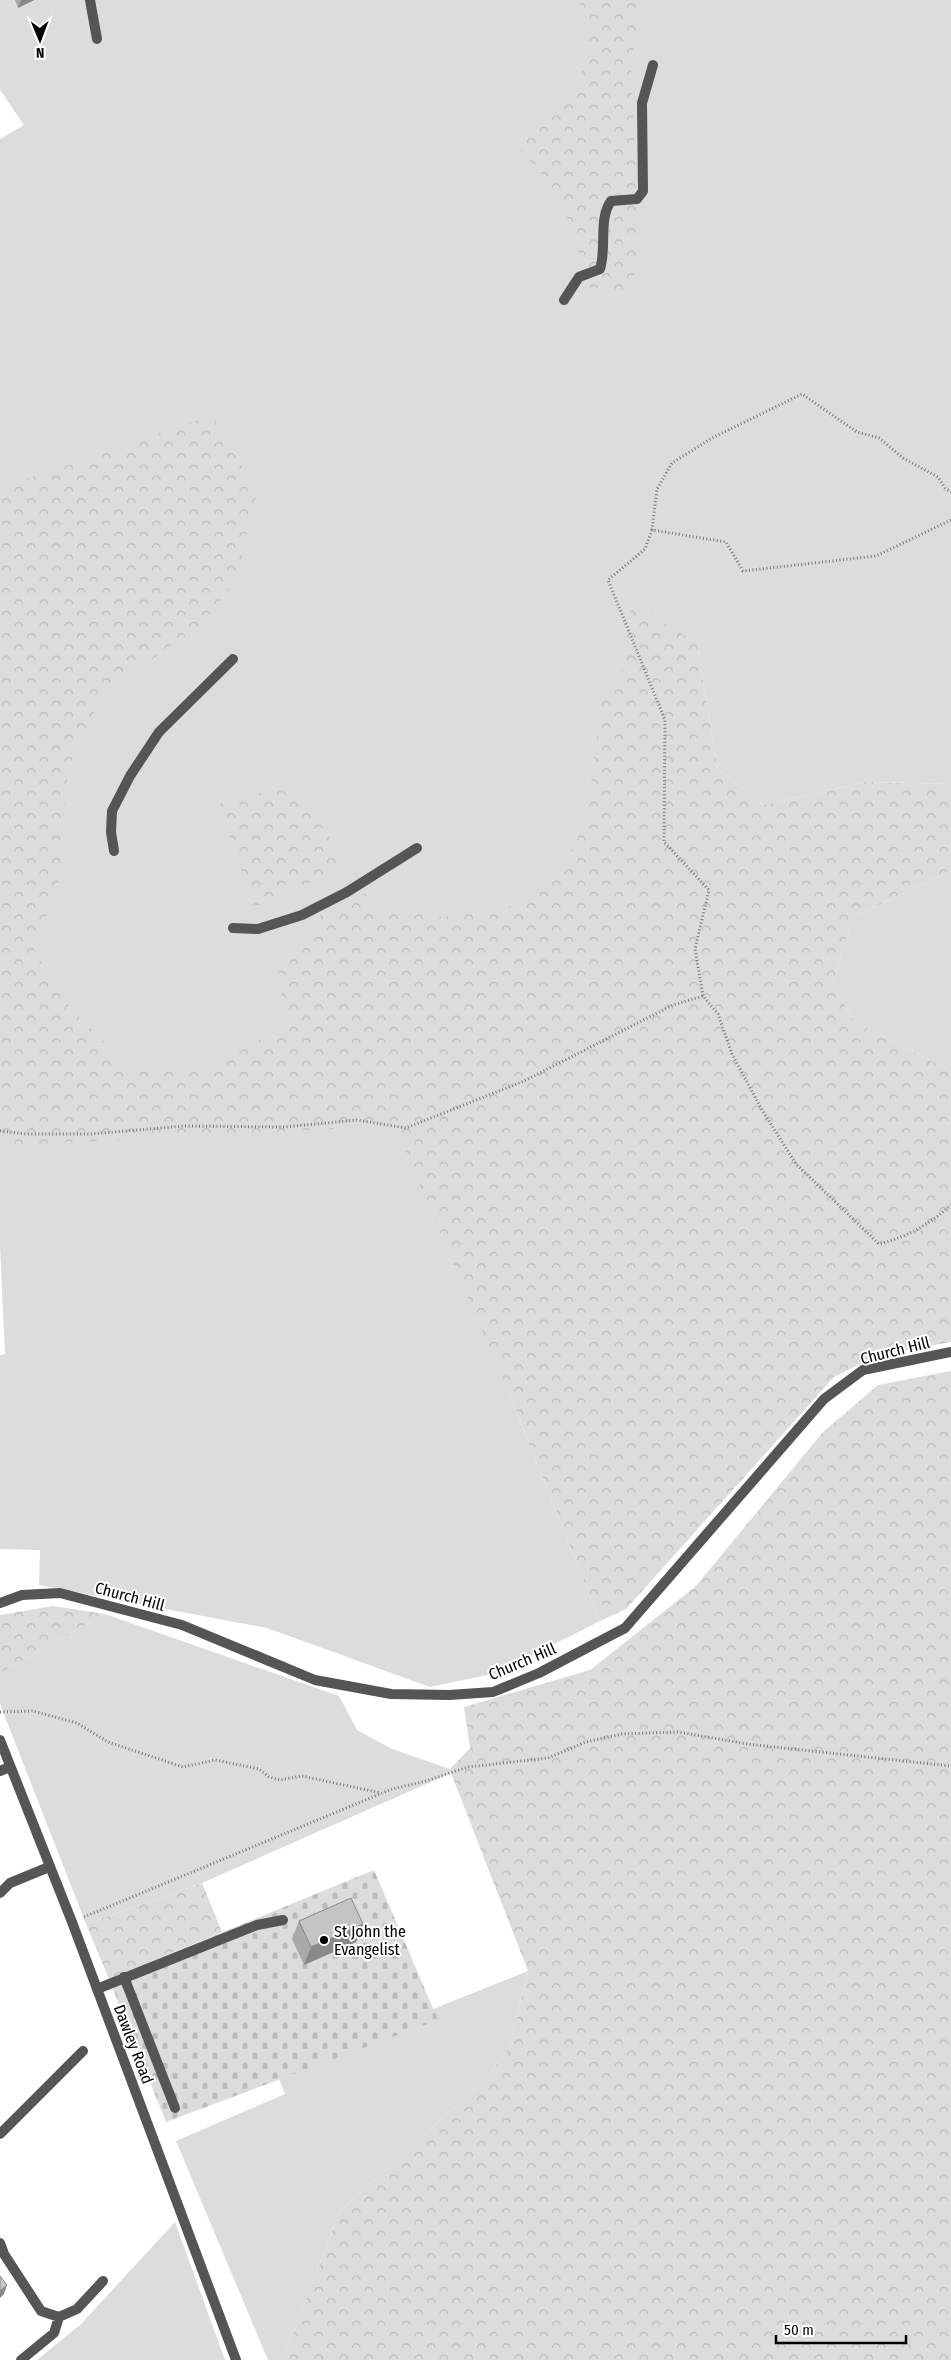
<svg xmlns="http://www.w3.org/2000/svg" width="951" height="2360" font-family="'Fira Sans Condensed',sans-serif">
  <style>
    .grass { fill: #dcdcdc }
    .forest { fill: url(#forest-crowns) }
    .cemetery { fill: url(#cemetery-stones) }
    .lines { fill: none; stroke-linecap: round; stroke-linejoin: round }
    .path { stroke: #777; stroke-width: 3; stroke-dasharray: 1 2.5; stroke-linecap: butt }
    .service { stroke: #555; stroke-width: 10 }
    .minor { stroke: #555; stroke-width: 10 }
    .wall { fill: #a9a9a9 }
    .shaded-wall { fill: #898989 }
    .building { fill: #c4c4c4; stroke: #898989 }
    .poi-dot { fill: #000; stroke: #fff; stroke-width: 2 }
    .labels { text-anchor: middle; stroke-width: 4; stroke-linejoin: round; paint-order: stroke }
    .street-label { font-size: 16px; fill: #000; stroke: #fff }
    .poi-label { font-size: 16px; fill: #000; stroke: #fff; text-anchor: start }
  </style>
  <defs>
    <pattern id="forest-crowns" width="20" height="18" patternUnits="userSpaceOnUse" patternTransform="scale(1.25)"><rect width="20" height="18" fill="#dcdcdc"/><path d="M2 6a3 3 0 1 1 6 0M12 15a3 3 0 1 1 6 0" fill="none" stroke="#bbb"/></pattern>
    <pattern id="cemetery-stones" width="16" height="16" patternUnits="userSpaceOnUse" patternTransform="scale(1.25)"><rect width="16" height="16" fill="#dcdcdc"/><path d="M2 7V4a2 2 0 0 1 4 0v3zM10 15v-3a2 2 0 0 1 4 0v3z" fill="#bbb"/></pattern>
  </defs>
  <rect width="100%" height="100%" fill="#fff"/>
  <path class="grass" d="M 0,0 L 951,0 L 951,784 L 866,782 L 763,805 L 718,769 L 697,644 L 622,673 L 509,1393 L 600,1621 L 497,1673 L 430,1687 L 267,1628 L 39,1585 L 40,1550 L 0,1549 L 0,1355 L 5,1354 L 0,1245 L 0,139 L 24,125 L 0,90 Z
    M 951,871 L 951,1071 L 854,1021 L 833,984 L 853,917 Z
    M 105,1614 L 339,1696 L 357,1730 L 392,1749 L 450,1769 L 451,1773 L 202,1883 L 86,1924 L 0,1704 L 0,1673 Z
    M 528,1971 L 509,2048 L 486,2079 L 340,2211 L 283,2360 L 268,2360 L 176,2141 L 285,2094 L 279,2079 L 437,2020 L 433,2009 Z
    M 175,2222 L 225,2360 L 37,2360 L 81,2324 Z"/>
  <path class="forest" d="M 579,0 L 639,0 L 631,72 L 639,235 L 632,291 L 582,287 L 578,243 L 556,192 L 517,146 L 579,87 L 589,36 Z
    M 213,415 L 257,493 L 236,581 L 200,626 L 102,694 L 68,769 L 59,885 L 33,949 L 66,1003 L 131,1070 L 217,1065 L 288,1022 L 277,969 L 305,945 L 321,914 L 364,892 L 379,910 L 444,917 L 518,905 L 564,868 L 587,817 L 603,689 L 622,673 L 632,601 L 697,644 L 718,769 L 763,805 L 866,782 L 951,784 L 951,871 L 853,917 L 833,984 L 854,1021 L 951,1071 L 951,1342 L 876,1356 L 834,1377 L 626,1609 L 600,1621 L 509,1393 L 394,1126 L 0,1146 L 0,488 Z
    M 294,784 L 348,866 L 254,907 L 217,804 Z
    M 951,1371 L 951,2360 L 283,2360 L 340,2211 L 486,2079 L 509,2048 L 528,1971 L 451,1773 L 450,1769 L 470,1748 L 464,1707 L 590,1670 L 696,1586 L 823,1432 L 878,1385 Z
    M 53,1606 L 105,1614 L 0,1673 L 0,1615 Z
    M 202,1883 L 222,1932 L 109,1979 L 86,1924 Z"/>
  <path class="cemetery" d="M 374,1870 L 438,2020 L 166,2122 L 109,1979 Z"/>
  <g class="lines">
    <path class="path" d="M 951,520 L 876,556 L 743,571 L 726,542 L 652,530 L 645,549 L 608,580 L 665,720 L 664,842 L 709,890 L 695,949 L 703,996 L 718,1014 L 732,1054 L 762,1110 L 796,1164 L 879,1244 C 907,1237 930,1224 951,1205
      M 652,530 L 657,489 L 672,463 L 712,438 L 802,394 L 857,432 L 879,438 L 903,458 L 938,477 L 945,488 L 951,492
      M 0,1131 L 27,1134 L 91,1134 L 184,1126 L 284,1127 L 357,1120 L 406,1128 L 524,1081 L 673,1005 L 703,996
      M 0,1712 L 33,1711 L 77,1723 L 108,1742 L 183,1767 L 215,1760 L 259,1769 L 269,1777 L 280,1780 L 302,1776 L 381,1793
      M 84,1917 L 392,1789 L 426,1781 L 468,1767 L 548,1758 L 586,1742 L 622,1734 L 678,1732 L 747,1744 L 951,1766"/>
    <path class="service" d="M 90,0 L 97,39
      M 564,300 L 579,277 L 600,269 C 607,248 598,219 611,201 L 637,199 L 643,191 L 642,103 L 653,65
      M 114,851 L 111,832 L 112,811 L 130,776 L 159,732 L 233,659
      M 233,928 L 258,929 L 302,915 L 347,892 L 417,848
      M 124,1977 L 175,2108
      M 97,1989 L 257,1925 L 283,1920"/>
    <path class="minor" d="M 0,1603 L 22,1595 L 60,1593 L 182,1625 L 315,1680 L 391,1694 L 449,1695 L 493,1692 L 539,1673 L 625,1628 L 824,1399 L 863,1370 L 951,1352
      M 0,1740 L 72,1922 L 236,2360
      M 0,1771 L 10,1767
      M 0,1893 L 10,1883 L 49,1867
      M 0,2134 L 83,2051
      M 0,2243 L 4,2254 L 41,2311 L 59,2317 L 77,2309 L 103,2281
      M 21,2360 L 54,2333 L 59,2317"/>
  </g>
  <path class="wall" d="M 15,0 L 34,0 L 18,8 Z
    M 299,1921 L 363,1924 L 356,1942 L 304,1965 L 292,1939 Z"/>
  <path class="shaded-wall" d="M 21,0 L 34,0 L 18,8 Z
    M 363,1924 L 356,1942 L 304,1965 L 311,1947 Z
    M 7,2285 L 4,2294 L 0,2298 L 0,2291 Z"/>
  <path class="building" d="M 351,1898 L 363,1924 L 311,1947 L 299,1921 Z
    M 0,2276 L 7,2285 L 0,2291 Z"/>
  <circle class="poi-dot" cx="324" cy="1940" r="5"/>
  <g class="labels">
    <g class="street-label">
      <text transform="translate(895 1350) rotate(-14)" y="6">Church Hill</text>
      <text transform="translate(130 1596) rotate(15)" y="6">Church Hill</text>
      <text transform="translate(522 1661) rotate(-23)" y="6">Church Hill</text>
      <text transform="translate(134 2044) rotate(69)" y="6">Dawley Road</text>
    </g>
    <g class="poi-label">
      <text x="334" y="1937">St John the<tspan x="334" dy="18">Evangelist</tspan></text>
    </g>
  </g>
  <g transform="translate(40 40) rotate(179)" stroke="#ffffff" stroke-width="4" paint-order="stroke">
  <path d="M0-4L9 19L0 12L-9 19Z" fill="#000000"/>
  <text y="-8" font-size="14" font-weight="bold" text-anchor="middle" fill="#000000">N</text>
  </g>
  <path d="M776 2335v8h130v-8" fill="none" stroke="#000000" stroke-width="2.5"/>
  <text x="784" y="2335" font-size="15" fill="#000000" stroke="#ffffff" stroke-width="4" paint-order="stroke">50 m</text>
</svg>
